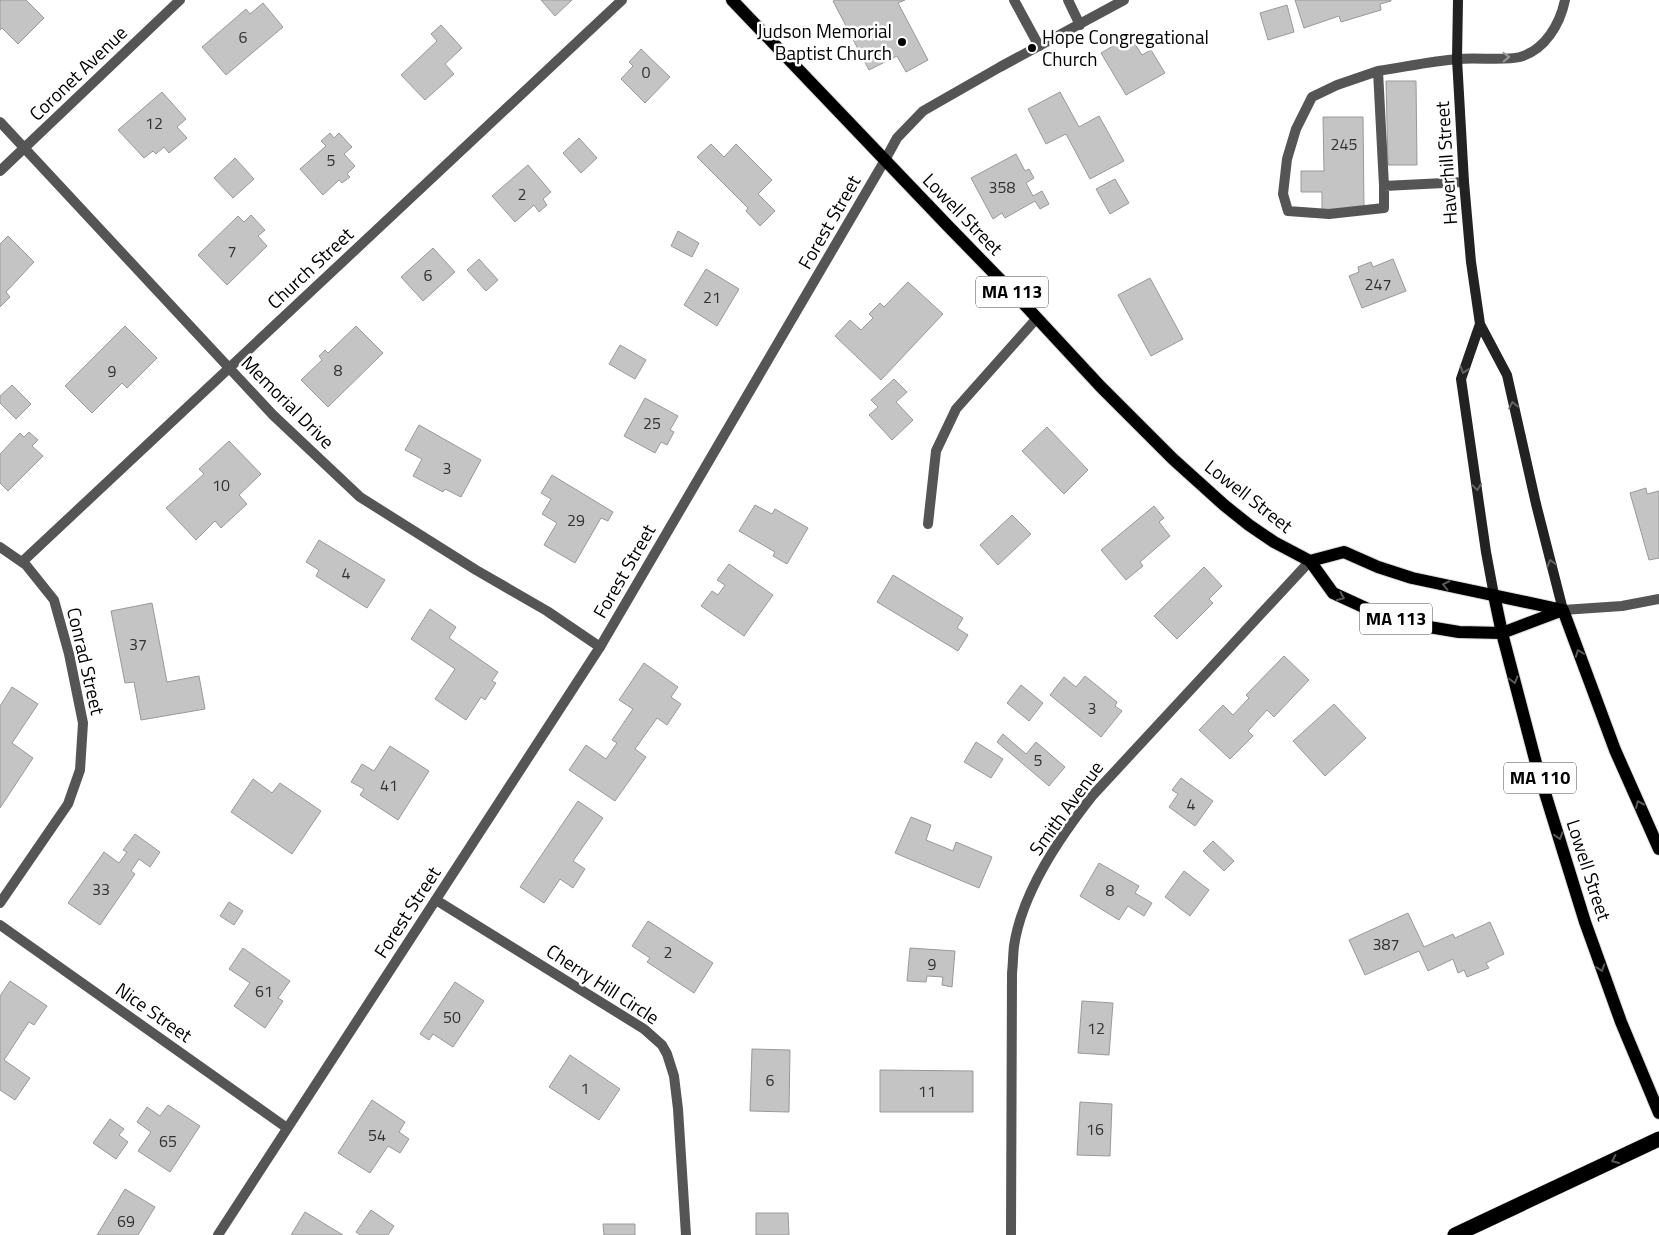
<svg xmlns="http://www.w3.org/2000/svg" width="1659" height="1235" font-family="'Titillium Web',sans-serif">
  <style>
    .building { fill: #c4c4c4; stroke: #999 }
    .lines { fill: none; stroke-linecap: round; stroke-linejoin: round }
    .primary-casing { stroke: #dbdbdb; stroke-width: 14 }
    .motorway-casing { stroke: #dbdbdb; stroke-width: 16 }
    .service { stroke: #555; stroke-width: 10 }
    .minor { stroke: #555; stroke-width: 10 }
    .tertiary { stroke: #555; stroke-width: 10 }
    .secondary { stroke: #222; stroke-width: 10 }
    .primary { stroke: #000; stroke-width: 12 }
    .motorway { stroke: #000; stroke-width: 15 }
    .oneway { stroke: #999 }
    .oneway2 { stroke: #646464 }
    .oneway3 { stroke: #595959 }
    .poi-dot { fill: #000; stroke: #fff; stroke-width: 2 }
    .labels { text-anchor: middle; stroke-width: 5; stroke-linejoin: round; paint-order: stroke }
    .number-label { font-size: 16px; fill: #313131 }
    .shield { fill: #fff; stroke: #4c4c4c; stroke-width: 1 }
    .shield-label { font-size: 18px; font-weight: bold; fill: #000 }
    .poi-label { font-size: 19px; fill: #000; stroke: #fff; text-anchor: end }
    .street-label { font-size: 19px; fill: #000; stroke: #fff }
  </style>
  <rect width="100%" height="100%" fill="#fff"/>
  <path class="building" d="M 0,0 L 26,0 L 44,18 L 18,44 L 2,28 L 0,30 Z
    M 541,0 L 572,0 L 555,16 Z
    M 835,0 L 905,0 L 898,3 L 928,60 L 906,72 L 897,56 L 869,70 L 833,1 Z
    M 1295,0 L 1391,0 L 1391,1 L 1380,4 L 1381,10 L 1341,22 L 1339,16 L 1304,28 Z
    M 263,3 L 283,27 L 226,75 L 202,47 L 246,9 L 250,14 Z
    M 1287,5 L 1294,32 L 1268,40 L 1260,13 Z
    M 441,25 L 462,48 L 445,64 L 454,74 L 425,100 L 401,75 L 437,41 L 431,34 Z
    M 1130,36 L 1142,55 L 1151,50 L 1165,73 L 1126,95 L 1101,53 Z
    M 641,49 L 670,77 L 645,103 L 621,79 L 633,66 L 629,62 Z
    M 1386,81 L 1416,81 L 1417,165 L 1388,165 Z
    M 162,92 L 186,119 L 177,127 L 187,138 L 169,153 L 164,147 L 156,154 L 153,151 L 144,158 L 118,130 Z
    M 1060,92 L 1079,127 L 1099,116 L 1124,161 L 1090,179 L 1066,134 L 1046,144 L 1028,109 Z
    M 1323,117 L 1363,117 L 1364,210 L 1322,210 L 1322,192 L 1301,192 L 1301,171 L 1324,171 Z
    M 330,133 L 334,138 L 339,133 L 352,147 L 344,154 L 355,166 L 347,174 L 350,177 L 342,183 L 339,180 L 323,195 L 300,169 L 326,146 L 321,141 Z
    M 579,138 L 597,158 L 581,173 L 563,153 Z
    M 711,144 L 724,157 L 736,144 L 772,180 L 758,194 L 775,211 L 760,226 L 746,211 L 748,208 L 697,157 Z
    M 1016,154 L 1025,171 L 1029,169 L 1034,178 L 1026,183 L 1033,196 L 1042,191 L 1049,204 L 1040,209 L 1035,201 L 1005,218 L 1002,213 L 993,219 L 971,178 Z
    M 235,158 L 254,179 L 233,198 L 214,178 Z
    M 528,165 L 551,192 L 543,199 L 547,205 L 539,212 L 534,205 L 515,222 L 492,196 Z
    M 1115,179 L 1129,203 L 1110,214 L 1096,189 Z
    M 251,215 L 265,230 L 258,236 L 267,246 L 227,285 L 198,255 L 238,216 L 244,222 Z
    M 678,231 L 699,243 L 692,257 L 671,246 Z
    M 8,236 L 34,262 L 6,292 L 10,297 L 0,307 L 0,244 Z
    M 433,248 L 455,272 L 423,301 L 401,277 Z
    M 479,259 L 498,280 L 486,291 L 467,270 Z
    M 1393,259 L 1406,291 L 1362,308 L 1349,276 L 1359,272 L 1358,267 L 1371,262 L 1373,267 Z
    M 706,269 L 739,289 L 717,326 L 684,305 Z
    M 1150,278 L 1183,339 L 1151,356 L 1118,295 Z
    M 908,282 L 943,314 L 881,380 L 835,336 L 850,320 L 861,330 L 873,318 L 869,314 L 880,303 L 884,307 Z
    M 125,326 L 157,358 L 127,388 L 122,383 L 92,413 L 65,386 Z
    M 356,326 L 383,353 L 328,407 L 301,380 L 322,360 L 319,356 L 325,350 L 328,353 Z
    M 620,345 L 646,360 L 635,379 L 609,364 Z
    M 894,379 L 907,392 L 896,402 L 913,420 L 892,440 L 869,415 L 878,407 L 871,400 Z
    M 12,385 L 31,404 L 16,419 L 0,403 L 0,396 Z
    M 645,398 L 678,416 L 670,430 L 674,432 L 667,445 L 661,442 L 655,453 L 624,436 Z
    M 419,425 L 481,460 L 461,497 L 445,489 L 443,492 L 413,476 L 422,459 L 405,450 Z
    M 1047,427 L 1088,470 L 1064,494 L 1022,451 Z
    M 29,432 L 38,440 L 32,446 L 43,456 L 8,491 L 0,483 L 0,454 L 20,433 L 24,437 Z
    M 229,441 L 261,474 L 239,495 L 247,504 L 221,528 L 215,521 L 196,540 L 166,508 L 204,474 L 199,469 Z
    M 552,475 L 613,512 L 608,521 L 601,518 L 575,563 L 544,545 L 557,523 L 542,514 L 551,499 L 541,493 Z
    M 1646,488 L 1647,494 L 1659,491 L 1659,558 L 1649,560 L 1630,493 Z
    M 755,505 L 772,514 L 775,509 L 808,528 L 787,564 L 773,556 L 775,552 L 739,531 Z
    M 1154,506 L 1164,518 L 1159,522 L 1170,536 L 1140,562 L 1143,566 L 1126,580 L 1101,550 Z
    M 1012,515 L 1031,534 L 998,565 L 980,545 Z
    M 319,540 L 385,580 L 367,608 L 316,576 L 319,570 L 306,562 Z
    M 729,564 L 773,595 L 744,636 L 701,606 L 712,591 L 718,595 L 725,585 L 717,580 Z
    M 1204,567 L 1222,586 L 1209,599 L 1213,603 L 1177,639 L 1154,616 Z
    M 893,575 L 963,618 L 957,628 L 968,635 L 958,651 L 877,602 Z
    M 152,603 L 167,682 L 199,676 L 205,709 L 141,720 L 134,682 L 125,683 L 111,611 Z
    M 430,609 L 456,627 L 449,638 L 498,672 L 492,681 L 496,683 L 485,700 L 481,697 L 466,720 L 435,699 L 455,669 L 411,639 Z
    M 1284,656 L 1309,680 L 1274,717 L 1267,710 L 1248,731 L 1253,736 L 1230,759 L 1199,730 L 1223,705 L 1233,715 L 1249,698 L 1246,695 Z
    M 644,663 L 678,687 L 671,697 L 681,704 L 667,725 L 657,718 L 635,749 L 646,757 L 615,801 L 569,770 L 586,745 L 606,759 L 617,743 L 612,740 L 633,709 L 619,700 Z
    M 1085,676 L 1117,702 L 1115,706 L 1122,711 L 1101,737 L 1050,695 L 1064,677 L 1076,687 Z
    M 1021,685 L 1043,703 L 1029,721 L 1007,703 Z
    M 12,687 L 38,704 L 12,743 L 33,758 L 0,808 L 0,706 Z
    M 1334,704 L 1366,738 L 1325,776 L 1293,741 Z
    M 1003,734 L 1026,754 L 1036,742 L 1065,767 L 1049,786 L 997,742 Z
    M 976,742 L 1003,759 L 991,778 L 964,762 Z
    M 390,746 L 429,771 L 398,820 L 360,795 L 364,789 L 351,782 L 362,764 L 374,771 Z
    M 1181,778 L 1213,801 L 1195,826 L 1169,807 L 1178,794 L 1172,790 Z
    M 253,779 L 272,793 L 280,783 L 321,811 L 292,854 L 231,812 Z
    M 578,801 L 603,818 L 573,861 L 585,869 L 573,888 L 560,879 L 544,903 L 520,887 Z
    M 911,817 L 931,825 L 926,840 L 953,851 L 956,842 L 992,857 L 979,888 L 895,853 Z
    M 135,834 L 160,852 L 150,867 L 139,859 L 131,871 L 135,874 L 100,925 L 68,903 L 104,852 L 119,863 L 127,852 L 123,850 Z
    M 1213,841 L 1234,861 L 1224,871 L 1203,851 Z
    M 1099,863 L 1139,886 L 1135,893 L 1152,903 L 1144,916 L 1128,906 L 1119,920 L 1080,896 Z
    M 1184,871 L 1209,890 L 1190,916 L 1165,897 Z
    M 229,902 L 243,911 L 234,925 L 220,916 Z
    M 1408,913 L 1424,947 L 1453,934 L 1455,938 L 1490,922 L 1504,954 L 1486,963 L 1489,968 L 1467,977 L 1464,970 L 1458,973 L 1453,959 L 1428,971 L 1419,951 L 1365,975 L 1349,940 Z
    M 648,921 L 713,963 L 694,993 L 647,962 L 650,958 L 632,946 Z
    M 243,948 L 290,981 L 278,998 L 283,1001 L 265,1028 L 234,1006 L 250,983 L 229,969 Z
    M 910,948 L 955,951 L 952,987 L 942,985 L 943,977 L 927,976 L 926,982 L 907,981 Z
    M 10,981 L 47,1006 L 34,1025 L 29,1022 L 4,1060 L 30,1078 L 15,1100 L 0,1090 L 0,996 Z
    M 455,982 L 484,1001 L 453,1047 L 433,1034 L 429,1040 L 420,1034 Z
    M 1082,1001 L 1113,1003 L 1109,1055 L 1078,1053 Z
    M 752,1049 L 790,1050 L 789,1112 L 750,1111 Z
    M 570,1055 L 620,1089 L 599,1120 L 549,1087 Z
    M 880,1070 L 973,1071 L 973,1112 L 880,1112 Z
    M 372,1100 L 405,1122 L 399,1132 L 409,1139 L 400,1153 L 388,1146 L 370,1173 L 338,1153 Z
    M 1080,1102 L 1112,1104 L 1110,1156 L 1077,1155 Z
    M 168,1105 L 200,1126 L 170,1172 L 138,1151 L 151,1132 L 137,1122 L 147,1107 L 160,1116 Z
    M 110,1119 L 124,1129 L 119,1135 L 128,1142 L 116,1159 L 93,1143 Z
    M 125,1189 L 155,1207 L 138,1235 L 97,1235 Z
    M 371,1210 L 394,1226 L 388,1235 L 360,1235 L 356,1232 Z
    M 305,1212 L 343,1235 L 291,1235 Z
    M 756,1213 L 788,1213 L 789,1235 L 756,1235 Z
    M 603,1224 L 635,1224 L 635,1235 L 604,1235 Z"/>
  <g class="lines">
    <g class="primary-casing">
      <path id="primary" d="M 732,0 L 948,226 L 1023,303 L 1100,386 L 1173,459 L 1224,505 L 1249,525 L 1274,542 L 1310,561 L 1333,593 L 1370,610 L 1411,624 L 1459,632 L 1502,633 L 1563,610
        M 1310,561 L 1344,552 L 1378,567 L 1412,578 L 1563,610
        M 1494,595 L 1502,633 L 1537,767 L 1585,922 L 1621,1022 L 1659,1113
        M 1563,610 L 1615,750 L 1659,849"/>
    </g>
    <g class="motorway-casing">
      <path id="motorway" d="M 1455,1235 L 1659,1139"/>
    </g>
    <path class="service" d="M 1014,0 L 1039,46
      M 1378,71 L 1337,85 L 1312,97 L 1296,129 L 1287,159 L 1283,194 L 1288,211 L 1329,214 L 1384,208 L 1384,186
      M 1464,182 L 1384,186 L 1378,71 C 1405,67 1432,61 1458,59 C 1476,57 1504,61 1520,57 C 1545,50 1560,24 1565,0
      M 928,524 L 936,451 L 956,409 L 1037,318"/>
    <path class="minor" d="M 1068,0 L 1080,25
      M 0,122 L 273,415 L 360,497 L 476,570 L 547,611 L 600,647
      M 885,160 L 897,138 L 923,111 L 1000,67 L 1124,0
      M 0,171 L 180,0
      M 0,547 L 26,565 L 54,600 L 69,654 L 83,723 L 80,770 L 68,804 L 0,903
      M 22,562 L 622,0
      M 1563,610 L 1622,606 L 1659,599
      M 436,900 L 644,1029 L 662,1045 L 667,1054 L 674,1076 L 678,1109 L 686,1235
      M 0,925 L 287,1128
      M 1011,1235 L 1012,973 C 1013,964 1013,955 1014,946 C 1022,892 1060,837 1093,795 L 1310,561"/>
    <path class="tertiary" d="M 218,1235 L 600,647 L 885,160"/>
    <path class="secondary" d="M 1458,0 L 1457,59 L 1464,182 L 1471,262 L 1480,324 L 1507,375 L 1536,504 L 1563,610
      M 1480,324 L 1461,379 L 1486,552 L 1494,595"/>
    <use href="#primary" class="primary"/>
    <use href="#motorway" class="motorway"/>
  </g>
  <defs><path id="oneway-chevron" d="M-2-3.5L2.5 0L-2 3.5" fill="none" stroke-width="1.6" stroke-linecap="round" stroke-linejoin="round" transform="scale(1.25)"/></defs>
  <use class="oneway" href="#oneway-chevron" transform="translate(1506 57) rotate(-2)"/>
  <g class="oneway2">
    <use href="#oneway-chevron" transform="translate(1464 370) rotate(109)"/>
    <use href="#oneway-chevron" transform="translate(1513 405) rotate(-102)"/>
    <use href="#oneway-chevron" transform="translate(1477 487) rotate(82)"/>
    <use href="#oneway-chevron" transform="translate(1551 563) rotate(-105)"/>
  </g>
  <g class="oneway3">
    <use href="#oneway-chevron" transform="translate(1446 585) rotate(-168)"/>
    <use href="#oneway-chevron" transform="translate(1341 597) rotate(24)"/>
    <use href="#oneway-chevron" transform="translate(1579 653) rotate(-111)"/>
    <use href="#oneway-chevron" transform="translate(1514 680) rotate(75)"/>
    <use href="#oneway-chevron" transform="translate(1639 804) rotate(-114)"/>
    <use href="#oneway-chevron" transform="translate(1559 836) rotate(73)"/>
    <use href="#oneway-chevron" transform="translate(1601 968) rotate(71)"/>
    <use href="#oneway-chevron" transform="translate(1615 1160) rotate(155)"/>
  </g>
  <g class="poi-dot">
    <circle cx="902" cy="42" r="5"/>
    <circle cx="1032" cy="48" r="5"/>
  </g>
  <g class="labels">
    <g class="number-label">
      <text x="243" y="43">6</text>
      <text x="646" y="78">0</text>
      <text x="154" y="129">12</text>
      <text x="1344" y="150">245</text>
      <text x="331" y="166">5</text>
      <text x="1002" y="193">358</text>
      <text x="522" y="200">2</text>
      <text x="232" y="257">7</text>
      <text x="428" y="281">6</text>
      <text x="1378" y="290">247</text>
      <text x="712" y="303">21</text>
      <text x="338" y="376">8</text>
      <text x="112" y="377">9</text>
      <text x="652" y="429">25</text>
      <text x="447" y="474">3</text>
      <text x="221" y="491">10</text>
      <text x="576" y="526">29</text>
      <text x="346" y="579">4</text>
      <text x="138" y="650">37</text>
      <text x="1092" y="714">3</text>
      <text x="1038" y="766">5</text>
      <text x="389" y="791">41</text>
      <text x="1191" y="810">4</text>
      <text x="101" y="895">33</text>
      <text x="1110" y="896">8</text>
      <text x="1386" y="950">387</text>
      <text x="668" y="958">2</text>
      <text x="932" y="970">9</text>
      <text x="264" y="997">61</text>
      <text x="452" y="1023">50</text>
      <text x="1096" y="1034">12</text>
      <text x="770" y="1086">6</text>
      <text x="585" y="1094">1</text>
      <text x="927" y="1097">11</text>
      <text x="1095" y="1135">16</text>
      <text x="377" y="1141">54</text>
      <text x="168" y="1147">65</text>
      <text x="126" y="1227">69</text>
    </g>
    <g class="shield">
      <rect x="976" y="276.5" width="72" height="31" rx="4"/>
      <rect x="1360" y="603.5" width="72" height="31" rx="4"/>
      <rect x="1504" y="762.5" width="72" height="31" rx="4"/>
    </g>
    <g class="shield-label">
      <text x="1012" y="298">MA 113</text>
      <text x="1396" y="625">MA 113</text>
      <text x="1540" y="784">MA 110</text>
    </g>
    <g class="poi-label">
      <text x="892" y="38">Judson Memorial<tspan x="892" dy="22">Baptist Church</tspan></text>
      <text x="1042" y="44" text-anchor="start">Hope Congregational<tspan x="1042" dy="22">Church</tspan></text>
    </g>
    <g class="street-label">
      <text transform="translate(78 73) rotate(-44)" y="7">Coronet Avenue</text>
      <text transform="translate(1446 163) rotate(-94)" y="7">Haverhill Street</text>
      <text transform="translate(963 214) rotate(46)" y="7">Lowell Street</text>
      <text transform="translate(829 222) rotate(-60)" y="7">Forest Street</text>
      <text transform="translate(310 268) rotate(-43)" y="7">Church Street</text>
      <text transform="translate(288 402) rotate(45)" y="7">Memorial Drive</text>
      <text transform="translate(1249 496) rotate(38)" y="7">Lowell Street</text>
      <text transform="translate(624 571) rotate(-60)" y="7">Forest Street</text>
      <text transform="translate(86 661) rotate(77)" y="7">Conrad Street</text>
      <text transform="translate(1066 808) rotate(-54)" y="7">Smith Avenue</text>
      <text transform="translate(1589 870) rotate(72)" y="7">Lowell Street</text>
      <text transform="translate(407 912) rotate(-57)" y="7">Forest Street</text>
      <text transform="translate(603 984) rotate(33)" y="7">Cherry Hill Circle</text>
      <text transform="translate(154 1012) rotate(35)" y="7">Nice Street</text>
    </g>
  </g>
</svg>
